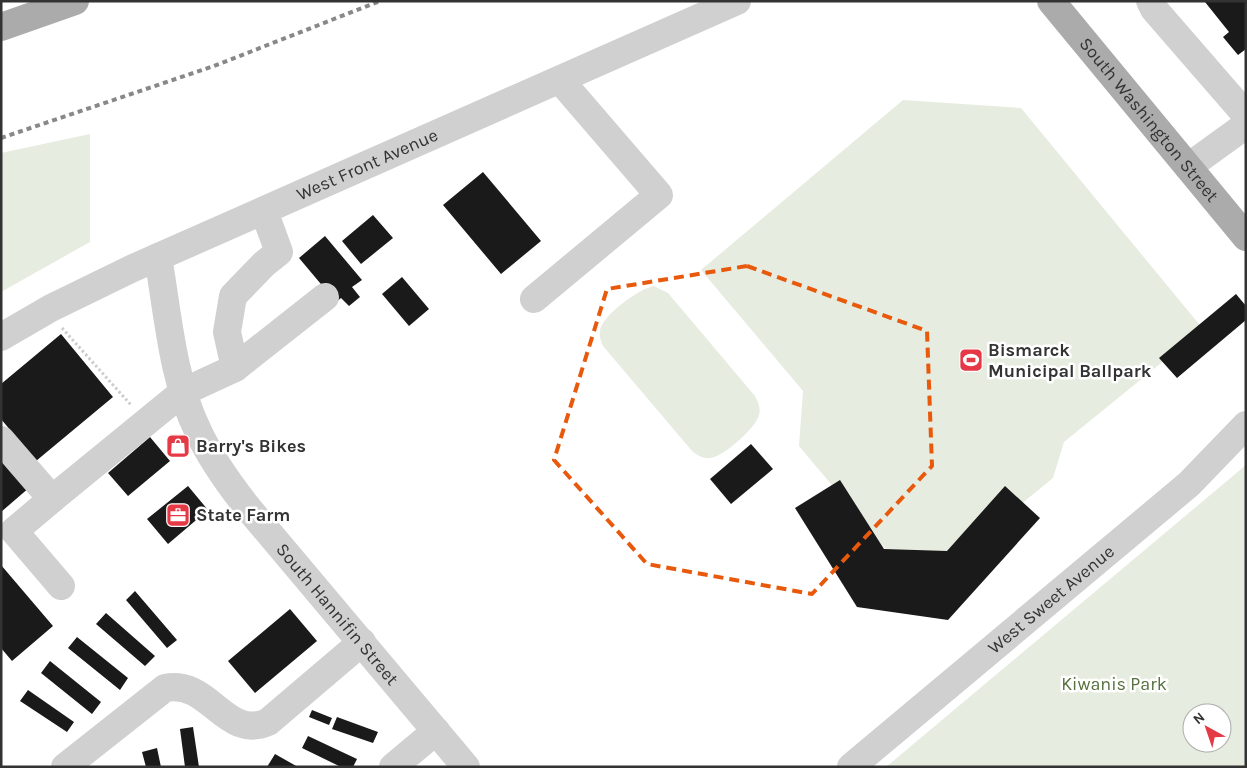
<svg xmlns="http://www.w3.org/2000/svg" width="1247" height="768" font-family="Karla,sans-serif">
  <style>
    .green { fill: #e6ecdf; fill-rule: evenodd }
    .building { fill: #1a1a1a }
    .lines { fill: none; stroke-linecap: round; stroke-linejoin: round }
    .path { stroke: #cdcdcd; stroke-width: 3; stroke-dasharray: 2.5 2.5; stroke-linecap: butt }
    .minor { stroke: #d0d0d0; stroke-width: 28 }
    .major { stroke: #ababab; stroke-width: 28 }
    .rail { stroke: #888; stroke-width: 4; stroke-dasharray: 5 4; stroke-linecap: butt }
    .marked { fill: none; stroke: #e8590c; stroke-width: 4; stroke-dasharray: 10 6; stroke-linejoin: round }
    .labels { text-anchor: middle; stroke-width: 5; stroke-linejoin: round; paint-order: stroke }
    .street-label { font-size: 18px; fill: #333; stroke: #fff }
    .poi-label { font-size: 18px; font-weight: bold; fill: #333; stroke: #fff; text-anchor: start }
    .park-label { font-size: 18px; fill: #56703f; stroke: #fff }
  </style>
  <rect width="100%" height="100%" fill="#fff"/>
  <path class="green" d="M 903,100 L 1021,108 L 1203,329 L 1064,442 L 1053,478 L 947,565 L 898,564 L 799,446 L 803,391 L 701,270 Z
    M 90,134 L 90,242 L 1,292 L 1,153 Z
    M 654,286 L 668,293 L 755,396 C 758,402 761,408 759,415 C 756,428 723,457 710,458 C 703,459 697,455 692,451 L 603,346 C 601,341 599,336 600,331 C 601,316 640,288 654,286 Z
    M 1246,465 L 1246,767 L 886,767 ZM 1192,713 L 1222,713 L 1222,743 L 1192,743 Z"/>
  <path class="building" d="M 1207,1 L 1246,1 L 1246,49 L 1238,55 L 1223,37 L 1229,32 L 1205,2 Z
    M 483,172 L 541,241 L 501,274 L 443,205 Z
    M 373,215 L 393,238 L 361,264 L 342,241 Z
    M 325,236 L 362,280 L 352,287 L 360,297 L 349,306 L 341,298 L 336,302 L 299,258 Z
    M 402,277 L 429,309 L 409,326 L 382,294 Z
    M 1236,294 L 1246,306 L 1246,320 L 1177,378 L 1159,358 Z
    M 61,334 L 113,397 L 36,461 L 1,419 L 1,384 Z
    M 150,437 L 170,461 L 128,496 L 108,473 Z
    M 751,444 L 773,469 L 731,504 L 710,479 Z
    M 1,452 L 30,487 L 1,512 Z
    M 840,480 L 884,549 L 947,551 L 1005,486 L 1040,518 L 948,620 L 857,607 L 795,508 Z
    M 188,486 L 208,510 L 168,544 L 147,519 Z
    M 1,565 L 53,626 L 12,661 L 1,648 Z
    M 135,591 L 177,640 L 167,648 L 126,600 Z
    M 290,609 L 317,641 L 255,693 L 228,661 Z
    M 106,613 L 155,656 L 145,666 L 96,624 Z
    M 77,637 L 128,678 L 120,690 L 68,648 Z
    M 50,661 L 101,702 L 92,714 L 41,673 Z
    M 28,690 L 74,722 L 67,732 L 20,701 Z
    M 312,710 L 332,718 L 329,725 L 309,717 Z
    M 337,717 L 378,732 L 373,743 L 332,729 Z
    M 193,727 L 199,767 L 185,767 L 180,729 Z
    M 308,736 L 357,759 L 353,767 L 341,767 L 302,748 Z
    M 157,748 L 161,767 L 146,767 L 142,752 Z
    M 275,754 L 298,767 L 267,767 Z"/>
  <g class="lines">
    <path class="path" d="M 62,328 L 131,405"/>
    <g class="minor">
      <path d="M 1150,1 L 1154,9 L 1246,115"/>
      <path d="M 1188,167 L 1246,125"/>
      <path id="s1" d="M 158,257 C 168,314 172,378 198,431 C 211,459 229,484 248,508 L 466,767"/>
      <path d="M 534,299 L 659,195 L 560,80"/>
      <path id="s2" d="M 1,337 L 51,308 L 131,269 L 737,1"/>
      <path d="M 235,368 L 227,332 L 233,296 L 264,264 L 279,252 L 264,211"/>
      <path d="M 1,440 L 52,499 L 183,392 L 235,368 L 325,297"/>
      <path d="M 52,499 L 14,531 L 61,586"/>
      <path d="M 65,767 L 165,688 C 210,679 225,741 268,722 L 362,642"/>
      <path d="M 393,767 L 436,731"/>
      <path id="s3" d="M 851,767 L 1189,484 L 1246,425"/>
    </g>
    <g class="major">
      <path id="s4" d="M 1051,1 L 1246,237"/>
      <path d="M 1,27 L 75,1"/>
    </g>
    <path class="rail" d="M 1,138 L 214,66 L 380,1"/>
  </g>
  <path class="marked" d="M 747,266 L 927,331 L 932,466 L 812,594 L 647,564 L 554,460 L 607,289 Z"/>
  <defs>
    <g id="stadium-square" transform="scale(1.25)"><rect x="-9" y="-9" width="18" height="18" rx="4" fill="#e63946" stroke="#fff"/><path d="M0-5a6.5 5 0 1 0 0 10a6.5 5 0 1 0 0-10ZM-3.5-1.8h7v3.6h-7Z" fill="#fff"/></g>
    <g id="shop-square" transform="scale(1.25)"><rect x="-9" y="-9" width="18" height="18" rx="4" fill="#e63946" stroke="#fff"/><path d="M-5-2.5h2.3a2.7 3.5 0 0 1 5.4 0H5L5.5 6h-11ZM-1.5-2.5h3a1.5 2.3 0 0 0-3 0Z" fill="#fff"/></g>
    <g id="office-square" transform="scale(1.25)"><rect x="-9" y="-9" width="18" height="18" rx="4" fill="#e63946" stroke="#fff"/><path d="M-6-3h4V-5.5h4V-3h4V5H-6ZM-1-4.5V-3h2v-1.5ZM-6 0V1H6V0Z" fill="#fff"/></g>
  </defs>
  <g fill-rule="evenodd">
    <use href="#stadium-square" x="971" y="360"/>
    <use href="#shop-square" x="178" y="446"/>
    <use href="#office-square" x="178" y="515"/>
  </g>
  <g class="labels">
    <g class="street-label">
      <text dy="6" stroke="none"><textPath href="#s4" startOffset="154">South Washington Street</textPath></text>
      <text dy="6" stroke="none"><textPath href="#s2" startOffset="405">West Front Avenue</textPath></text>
      <text dy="6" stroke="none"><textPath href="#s3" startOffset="261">West Sweet Avenue</textPath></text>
      <text dy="6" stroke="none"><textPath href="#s1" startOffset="410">South Hannifin Street</textPath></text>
    </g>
    <g class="poi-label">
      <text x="988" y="356">Bismarck<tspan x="988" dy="21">Municipal Ballpark</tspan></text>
      <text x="196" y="452">Barry's Bikes</text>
      <text x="196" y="521">State Farm</text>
    </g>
    <g class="park-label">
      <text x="1114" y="690">Kiwanis Park</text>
    </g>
  </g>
  <rect width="1247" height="768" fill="none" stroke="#333333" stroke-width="5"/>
  <g transform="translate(1207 728) rotate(320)"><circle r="24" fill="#ffffff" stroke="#adadad"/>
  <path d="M0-4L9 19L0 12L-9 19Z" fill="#e63946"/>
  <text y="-8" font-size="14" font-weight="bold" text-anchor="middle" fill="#333333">N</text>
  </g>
</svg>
